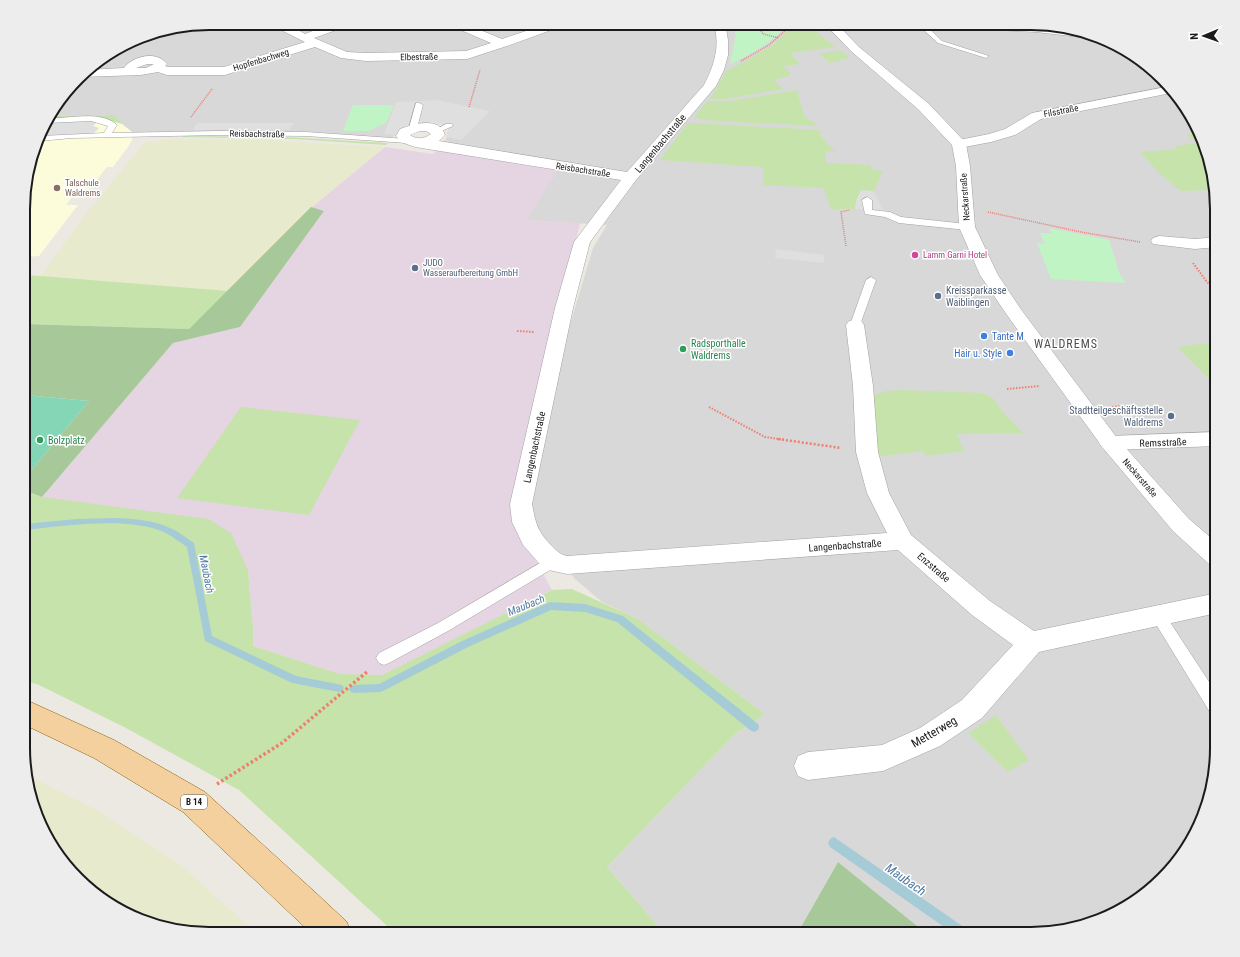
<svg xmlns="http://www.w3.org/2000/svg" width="1240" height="957" font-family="'Roboto Condensed',sans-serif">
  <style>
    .residential { fill: #d9d8d8 }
    .industrial { fill: #e5d4e2 }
    .education { fill: #fcfcdb }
    .farmland { fill: #e8eace }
    .grass { fill: #c6e3ab }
    .forest { fill: #a7c999 }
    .park { fill: #c1f4c5 }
    .pitch { fill: #85d6b7 }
    .parking { fill: #dfdfdf }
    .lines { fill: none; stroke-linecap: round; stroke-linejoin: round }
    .stream { fill: #a5cbd7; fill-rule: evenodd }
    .service-casing { stroke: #a2a2a2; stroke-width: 1 }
    .minor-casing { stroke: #a2a2a2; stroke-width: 1 }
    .tertiary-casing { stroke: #a2a2a2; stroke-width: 1 }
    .primary-casing { stroke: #885f0b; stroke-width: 1 }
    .path-far3 { stroke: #ee7e71; stroke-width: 1.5; stroke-dasharray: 1 1; stroke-linecap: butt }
    .path-far2 { stroke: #ee7e71; stroke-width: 2; stroke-dasharray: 1.5 1.5; stroke-linecap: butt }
    .path-far1 { stroke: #ee7e71; stroke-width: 2.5; stroke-dasharray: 2 2; stroke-linecap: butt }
    .path { stroke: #ee7e71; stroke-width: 3.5; stroke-dasharray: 2.5 2.5; stroke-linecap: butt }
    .service { fill: #fff; fill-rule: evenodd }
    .minor { fill: #fff; fill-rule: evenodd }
    .tertiary { fill: #fff; fill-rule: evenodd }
    .primary { fill: #f4d09f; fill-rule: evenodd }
    .education-dot { fill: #8d6e63; stroke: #fff; stroke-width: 1.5 }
    .hotel-dot { fill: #d1479c; stroke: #fff; stroke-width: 1.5 }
    .service-dot { fill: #5c6f8a; stroke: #fff; stroke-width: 1.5 }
    .shop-dot { fill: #3f7fe0; stroke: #fff; stroke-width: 1.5 }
    .leisure-dot { fill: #2e9e5b; stroke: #fff; stroke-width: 1.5 }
    .labels { text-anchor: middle; stroke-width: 3; stroke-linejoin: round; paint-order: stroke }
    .far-street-label { font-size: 9px; fill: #1b1b1b; stroke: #fff }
    .far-education-label { font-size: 9px; fill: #785e54; stroke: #fff; text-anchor: start }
    .far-hotel-label { font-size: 9px; fill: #b23c85; stroke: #fff; text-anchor: start }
    .far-service-label { font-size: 9px; fill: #4e5e75; stroke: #fff; text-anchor: start }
    .shield { fill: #fff; stroke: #5f5f5f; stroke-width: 1 }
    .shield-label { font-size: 9px; font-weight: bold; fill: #1b1b1b }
    .street-label { font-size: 10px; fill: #1b1b1b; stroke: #fff }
    .service-label { font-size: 10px; fill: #4e5e75; stroke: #fff; text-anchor: start }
    .shop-label { font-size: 10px; fill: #366cbe; stroke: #fff; text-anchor: start }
    .leisure-label { font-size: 10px; fill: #27864d; stroke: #fff; text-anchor: start }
    .water-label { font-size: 11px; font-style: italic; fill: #5079a3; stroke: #fff }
    .quarter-label { font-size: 12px; letter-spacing: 1px; fill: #4e4e4e; stroke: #fff }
    .near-street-label { font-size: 12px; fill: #1b1b1b; stroke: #fff }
    .near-water-label { font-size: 13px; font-style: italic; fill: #5079a3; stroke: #fff }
    .rim { fill: none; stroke: #1b1b1b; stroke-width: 2 }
  </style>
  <rect width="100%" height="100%" fill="#ece9e2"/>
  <path class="residential" d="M 209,23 L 1043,23 L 1102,37 L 1154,69 L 1203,138 L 1217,209 L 1217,760 L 1203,819 L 1171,871 L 1102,920 L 1031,934 L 927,934 L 838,862 L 797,934 L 665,934 L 607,867 L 735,734 L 765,714 L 638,619 L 602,602 L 575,579 L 533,530 L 529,497 L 569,328 L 593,248 L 607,225 L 525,220 L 563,162 L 451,144 L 446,139 L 449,126 L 432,122 L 405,125 L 396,135 L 389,138 L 301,131 L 132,132 L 122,124 L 115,115 L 48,116 L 87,69 L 149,33 Z"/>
  <path class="industrial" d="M 446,139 L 451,144 L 563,162 L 526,220 L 580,223 L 513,506 L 529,548 L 552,590 L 382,675 L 340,674 L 253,646 L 253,628 L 248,570 L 42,497 L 173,343 L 240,327 L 324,211 L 311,207 L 385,147 L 433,154 Z"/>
  <path class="education" d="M 102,118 L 122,124 L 132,132 L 132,140 L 128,147 L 113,167 L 107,167 L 87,192 L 76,192 L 66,205 L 78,205 L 39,256 L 24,257 L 25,185 L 47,120 Z"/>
  <path class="farmland" d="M 173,139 L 264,140 L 385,147 L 311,208 L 228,291 L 41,276 L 84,216 L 145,142 Z
    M 27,775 L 97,810 L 182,866 L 257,934 L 197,934 L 138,920 L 86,888 L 42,830 Z"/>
  <path class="grass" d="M 796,23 L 807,24 L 835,47 L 790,53 L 800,64 L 783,66 L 791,73 L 789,76 L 774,80 L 783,89 L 726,99 L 710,99 L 727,70 L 740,64 L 774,44 Z
    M 840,50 L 850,58 L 830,63 L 819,54 Z
    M 797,90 L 804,116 L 819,126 L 712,121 L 694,118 L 707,101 L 731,101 Z
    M 115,115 L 122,124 L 102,118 L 47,120 L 48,116 Z
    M 692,123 L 821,130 L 820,135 L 835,152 L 825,151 L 826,163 L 871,165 L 871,170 L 883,171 L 874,191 L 861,191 L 856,201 L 855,209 L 845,209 L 831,210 L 824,188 L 763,185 L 763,167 L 660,160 L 687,124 Z
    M 1187,134 L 1200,134 L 1203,138 L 1213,190 L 1181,191 L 1160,174 L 1140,152 L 1178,149 L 1174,146 L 1197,143 Z
    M 183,136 L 285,137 L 388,143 L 386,145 L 295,139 L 182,137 Z
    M 24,275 L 41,276 L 228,291 L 189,329 L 24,324 Z
    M 1215,342 L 1217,343 L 1217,380 L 1211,381 L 1177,347 Z
    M 901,390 L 983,393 L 993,398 L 1003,412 L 1023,433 L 957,434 L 964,451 L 926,456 L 923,451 L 875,457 L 873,396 L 885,391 Z
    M 241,407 L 360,420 L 309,515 L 177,498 Z
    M 24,490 L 42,497 L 208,519 L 231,533 L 248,570 L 253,628 L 253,646 L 340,674 L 382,675 L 552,590 L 572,589 L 638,619 L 765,714 L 735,734 L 607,867 L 665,934 L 396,934 L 239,790 L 124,727 L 37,684 L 24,681 Z
    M 996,715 L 1029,760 L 1008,772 L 968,733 Z"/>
  <path class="forest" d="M 311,207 L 324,211 L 240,327 L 173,343 L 42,497 L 24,490 L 24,479 L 89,401 L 24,395 L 24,324 L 189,329 Z
    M 838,862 L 927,934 L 797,934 Z"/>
  <path class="park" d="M 731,23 L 790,23 C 771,42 755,53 730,64 L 736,35 Z
    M 353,105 L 394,105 L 386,123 L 368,131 L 343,131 Z
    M 1049,228 L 1109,240 L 1120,275 L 1126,283 L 1051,279 L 1037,243 L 1045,244 L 1040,233 L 1052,233 Z"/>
  <path class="pitch" d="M 24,395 L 89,401 L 24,479 Z"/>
  <path class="parking" d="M 437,100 L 490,111 L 461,140 L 446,137 L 449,126 L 432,122 L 406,125 L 396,135 L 384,134 L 396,102 Z
    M 99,120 L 93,126 L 99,128 L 93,134 L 41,136 L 46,121 Z
    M 197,123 L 294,123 L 289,130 L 193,130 Z
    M 861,190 L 873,191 L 884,211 L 855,209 L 856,201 Z
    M 776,249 L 824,255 L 824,263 L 775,258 Z"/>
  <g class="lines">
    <path class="stream" d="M 117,518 C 135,519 153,520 170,528 C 178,531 186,538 194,543 L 212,636 L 296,676 L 342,685 L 344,688 L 342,691 L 339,692 L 292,683 L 205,641 L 187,547 C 179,542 172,536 164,532 C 126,516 64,526 24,530 L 24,524 L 77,519 Z
      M 550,602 L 585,604 L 623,616 L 758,724 L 759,727 L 758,730 L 754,732 L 750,730 L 617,622 L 585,612 L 551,610 L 468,647 L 383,691 L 380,692 L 354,693 L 351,692 L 349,689 L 351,686 L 354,685 L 379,684 L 462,641 Z
      M 834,837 L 968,930 L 970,934 L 954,934 L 830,847 L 828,843 L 830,839 Z"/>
    <g class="service-casing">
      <path id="service" d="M 916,23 L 923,23 L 942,41 L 989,56 L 986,58 L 938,43 Z
        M 416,103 L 419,103 L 423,105 L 417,128 L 413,130 L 409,128 Z
        M 71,117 C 85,116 106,114 117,125 L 112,133 L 219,131 L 306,132 L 407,139 L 411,141 L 407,143 L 306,136 L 219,135 L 72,138 L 39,141 L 41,136 L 104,133 L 108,126 L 91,121 L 46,123 L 47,119 Z
        M 446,124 L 452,124 L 453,126 L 437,133 L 433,131 Z
        M 867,197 L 872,200 L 872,210 L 890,212 L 901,217 L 967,224 L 972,227 L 967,230 L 899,223 L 885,217 L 865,214 L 862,200 Z
        M 871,277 L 876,280 L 860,325 L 859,327 L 851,327 L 850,325 L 866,280 Z
        M 552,556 L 557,558 L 559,562 L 557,566 L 448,631 L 389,663 L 384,665 L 379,663 L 376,658 L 379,653 L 438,623 Z
        M 1159,611 L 1164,613 L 1217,694 L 1217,716 L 1211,714 L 1154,621 L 1152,617 L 1154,613 Z"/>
    </g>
    <g class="minor-casing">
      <path id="minor" d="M 273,23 L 286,23 L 305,34 L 333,23 L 345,23 L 342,28 L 314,38 L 347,52 L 366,53 L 466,51 L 491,43 L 449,25 L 448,23 L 463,23 L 502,39 L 550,23 L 566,23 L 565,25 L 507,46 L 467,59 L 366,61 L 341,58 L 315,47 L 225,75 L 167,75 L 158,72 L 141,75 L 80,77 L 86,70 L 124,68 C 132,56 157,50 167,64 L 165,66 L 168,67 L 224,67 L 305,42 L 283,31 ZM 147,64 L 154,64 L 146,68 L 136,68 Z
        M 369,23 L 386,23 L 385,25 L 374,26 Z
        M 714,23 L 725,23 L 728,40 L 728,55 L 724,70 L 716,86 L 636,180 L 590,242 L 573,308 L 532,504 C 536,524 537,531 552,546 C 557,551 559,554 567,556 L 887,533 L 867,493 L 856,452 L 853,386 L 846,325 L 849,321 L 855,320 L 861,321 L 864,325 L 873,386 L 878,452 L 889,493 L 911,535 L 990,601 L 1034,631 L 1217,593 L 1217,613 L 1039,652 L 982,718 L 940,746 L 883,771 L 808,780 L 798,776 L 794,766 L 798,756 L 808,752 L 882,745 L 920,728 L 962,700 L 1013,645 L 972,615 L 898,550 L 567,574 L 544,569 L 523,545 L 512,522 L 510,504 L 555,308 L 574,242 L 621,180 L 415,147 L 401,142 L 396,136 L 400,129 C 413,124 440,116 445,135 L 439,141 L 627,172 L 704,85 C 715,64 720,46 714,23 ZM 420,131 L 426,131 L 431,134 C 424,139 417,140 410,135 Z
        M 914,23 C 965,23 1016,22 1066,29 C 1078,31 1090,34 1102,37 L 1097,39 L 1036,32 L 919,26 Z
        M 1166,87 L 1171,93 L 1041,119 L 1015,135 L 991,142 L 959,148 L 954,147 L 952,144 L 954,141 L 989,134 L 1005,129 L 1032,113 Z
        M 1159,236 L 1195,239 L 1217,237 L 1217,247 L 1195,249 L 1153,244 L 1151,241 L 1153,238 Z
        M 1217,432 L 1217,446 L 1110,450 L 1103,448 L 1099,443 L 1103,438 L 1110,436 Z"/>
    </g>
    <g class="tertiary-casing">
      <path id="tertiary" d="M 824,23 L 836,23 L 859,47 L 929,104 L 964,141 L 966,144 L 970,166 L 975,227 L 998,275 L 1020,308 L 1117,438 L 1189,519 L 1217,543 L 1217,566 L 1209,564 L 1173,531 L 1103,448 L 1007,315 L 980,275 L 959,227 L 956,166 L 952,145 L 919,110 L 851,51 Z"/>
    </g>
    <g class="primary-casing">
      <path id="primary" d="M 24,699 L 114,740 L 205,792 L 316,893 L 347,922 L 351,934 L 312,934 L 183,812 L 94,758 L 23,724 Z"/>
    </g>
    <path class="path-far3" d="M 755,23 L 763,34 L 779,38
      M 741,61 L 769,45 L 794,23
      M 469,107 L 480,70
      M 191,117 L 212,89
      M 988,212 L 1081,232 L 1140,242
      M 846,246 L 841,212 L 849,210"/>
    <path class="path-far2" d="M 1193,263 L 1207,282 L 1217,290
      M 517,331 L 534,332
      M 1007,389 L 1040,386
      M 709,407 L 765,437 L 785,440
      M 1112,407 L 1123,406"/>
    <path class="path-far1" d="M 778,439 L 841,448"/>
    <path class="path" d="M 217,784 L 282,743 L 368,671"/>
    <use href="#service" class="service"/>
    <use href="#minor" class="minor"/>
    <use href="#tertiary" class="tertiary"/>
    <use href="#primary" class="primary"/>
  </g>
  <circle class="education-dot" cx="57" cy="188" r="4"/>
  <circle class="hotel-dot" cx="915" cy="255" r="4"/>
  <g class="service-dot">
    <circle cx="415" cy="268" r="4"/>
    <circle cx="938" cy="296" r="4"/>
    <circle cx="1171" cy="416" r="4"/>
  </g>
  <g class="shop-dot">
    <circle cx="984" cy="336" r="4"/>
    <circle cx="1010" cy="353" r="4"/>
  </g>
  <g class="leisure-dot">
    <circle cx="683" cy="349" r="4"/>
    <circle cx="40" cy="440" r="4"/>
  </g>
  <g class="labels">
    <g class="far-street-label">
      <text transform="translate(419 57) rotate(-1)" y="3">Elbestraße</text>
      <text transform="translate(261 60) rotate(-17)" y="3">Hopfenbachweg</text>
      <text transform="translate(1061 111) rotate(-11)" y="3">Filsstraße</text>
      <text transform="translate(257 134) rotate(1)" y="3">Reisbachstraße</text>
      <text transform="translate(583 170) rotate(9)" y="3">Reisbachstraße</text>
      <text transform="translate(965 197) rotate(-94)" y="3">Neckarstraße</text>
      <text transform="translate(1140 478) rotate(49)" y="3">Neckarstraße</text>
    </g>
    <g class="far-education-label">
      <text x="65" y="186">Talschule<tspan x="65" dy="10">Waldrems</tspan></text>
    </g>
    <g class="far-hotel-label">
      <text x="923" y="258">Lamm Garni Hotel</text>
    </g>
    <g class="far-service-label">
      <text x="423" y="266">JUDO<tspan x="423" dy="10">Wasseraufbereitung GmbH</tspan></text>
    </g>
    <rect class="shield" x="181" y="795" width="26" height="14" rx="3"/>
    <g class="shield-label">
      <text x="194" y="805">B 14</text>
    </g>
    <g class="street-label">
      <text transform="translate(660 143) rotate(-50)" y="4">Langenbachstraße</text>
      <text transform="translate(1163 442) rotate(-2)" y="4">Remsstraße</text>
      <text transform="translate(534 447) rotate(-78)" y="4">Langenbachstraße</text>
      <text transform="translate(845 545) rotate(-4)" y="4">Langenbachstraße</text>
      <text transform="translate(934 567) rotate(41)" y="4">Enzstraße</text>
    </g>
    <g class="service-label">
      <text x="946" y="294">Kreissparkasse<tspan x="946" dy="12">Waiblingen</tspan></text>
      <text x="1163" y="414" text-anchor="end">Stadtteilgeschäftsstelle<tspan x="1163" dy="12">Waldrems</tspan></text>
    </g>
    <g class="shop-label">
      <text x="992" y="340">Tante M</text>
      <text x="1002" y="357" text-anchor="end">Hair u. Style</text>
    </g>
    <g class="leisure-label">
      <text x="691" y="347">Radsporthalle<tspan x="691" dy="12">Waldrems</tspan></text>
      <text x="48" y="444">Bolzplatz</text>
    </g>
    <g class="water-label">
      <text transform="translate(207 574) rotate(79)" y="4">Maubach</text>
      <text transform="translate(526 605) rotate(-22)" y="4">Maubach</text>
    </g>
    <g class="quarter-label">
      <text x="1066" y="348">WALDREMS</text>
    </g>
    <g class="near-street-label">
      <text transform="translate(934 732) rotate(-30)" y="4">Metterweg</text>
    </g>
    <g class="near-water-label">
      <text transform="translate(906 879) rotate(35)" y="5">Maubach</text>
    </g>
  </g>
  <path d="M0 0H1240V957H0ZM209 30H1031A179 179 0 0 1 1210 209V748A179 179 0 0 1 1031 927H209A179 179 0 0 1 30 748V209A179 179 0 0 1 209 30Z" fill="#ededed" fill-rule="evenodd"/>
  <path class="rim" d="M209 30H1031A179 179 0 0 1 1210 209V748A179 179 0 0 1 1031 927H209A179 179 0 0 1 30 748V209A179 179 0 0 1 209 30Z"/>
  <g transform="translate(1204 36) rotate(268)" stroke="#ffffff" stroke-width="3" paint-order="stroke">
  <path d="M0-3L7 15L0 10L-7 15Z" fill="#1b1b1b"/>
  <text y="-6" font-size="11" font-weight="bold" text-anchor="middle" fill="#1b1b1b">N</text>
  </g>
</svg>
